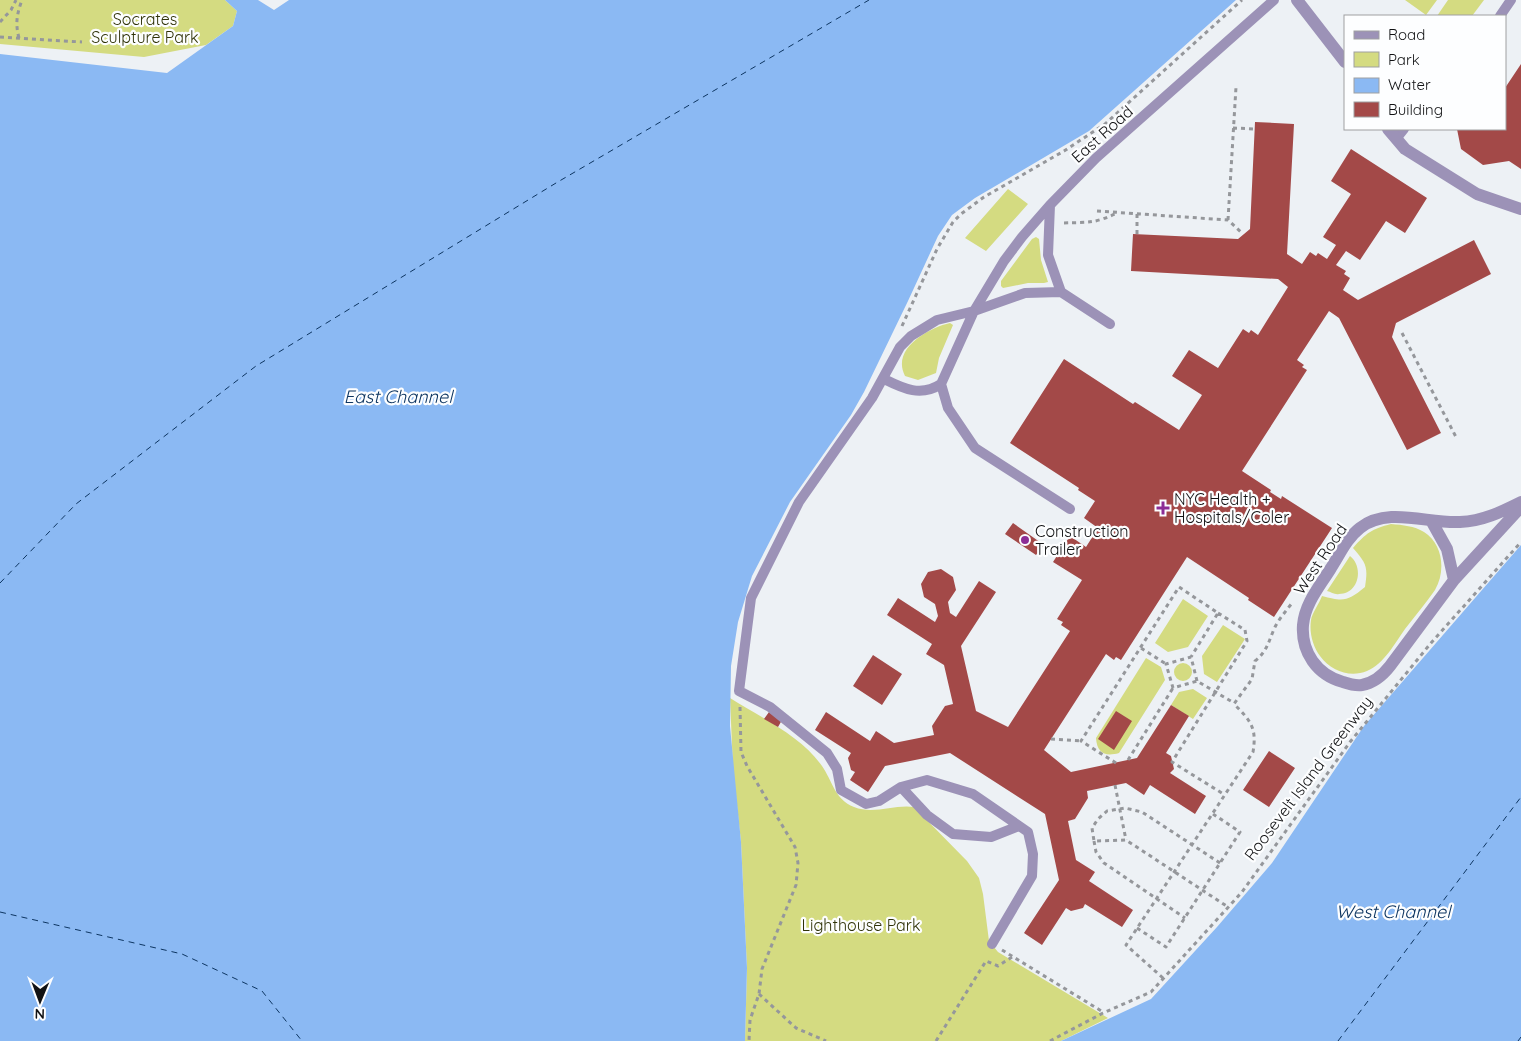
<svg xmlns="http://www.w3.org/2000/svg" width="1521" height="1041" font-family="Quicksand,sans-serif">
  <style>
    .green { fill: #d4db81 }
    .water { fill: #8bb9f3 }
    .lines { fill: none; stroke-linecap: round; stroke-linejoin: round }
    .ferry { stroke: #0d3561; stroke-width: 1; stroke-dasharray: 6 5; stroke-linecap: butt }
    .building { fill: #a34948 }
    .path { stroke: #95979b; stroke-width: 3; stroke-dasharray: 4 4; stroke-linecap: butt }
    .service { stroke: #9c92b7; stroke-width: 10 }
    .minor { stroke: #9c92b7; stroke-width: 12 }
    .poi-dot { fill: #8c2d96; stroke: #fdfeff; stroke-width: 2 }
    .labels { text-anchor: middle; stroke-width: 4.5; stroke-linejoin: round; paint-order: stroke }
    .park-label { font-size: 16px; fill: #2f3208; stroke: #fdfeff }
    .street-label { font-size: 16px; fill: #111214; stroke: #fdfeff }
    .poi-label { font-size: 16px; fill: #111214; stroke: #fdfeff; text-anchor: start }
    .water-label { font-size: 18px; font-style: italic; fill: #0d3561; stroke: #fdfeff }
  </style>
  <rect width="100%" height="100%" fill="#edf1f5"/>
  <path class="green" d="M 0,0 L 225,0 L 237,11 L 233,26 L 206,45 L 144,57 L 0,44 Z
    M 1405,0 L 1437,0 L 1426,15 Z
    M 1448,0 L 1484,0 L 1472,16 L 1437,16 Z
    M 1008,189 L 1028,204 L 986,251 L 965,238 Z
    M 1036,237 L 1039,239 L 1041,260 L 1048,282 L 1044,283 L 1028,283 L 1003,288 L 1001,286 L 1001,281 L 1032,239 Z
    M 950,323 L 953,325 L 939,358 L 936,373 L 918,380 L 905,376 C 891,349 928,328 950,323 Z
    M 1391,524 C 1403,525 1414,526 1424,532 C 1443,544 1446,571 1435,590 C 1426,603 1415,616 1405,629 C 1395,643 1384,664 1367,671 C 1350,678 1331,671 1320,656 C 1313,647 1309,633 1311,620 C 1312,613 1319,604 1322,596 C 1344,602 1348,601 1365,587 C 1368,567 1367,564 1353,548 C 1366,533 1372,529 1391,524 Z
    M 1350,556 C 1364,567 1359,594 1339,594 C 1335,595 1331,592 1327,591 Z
    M 1183,599 L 1208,616 L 1188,647 L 1168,652 L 1155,643 Z
    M 1223,625 L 1245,639 L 1217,682 L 1204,674 L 1202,656 Z
    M 1146,658 L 1161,667 L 1165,680 L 1119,753 C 1105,757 1097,753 1096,738 Z
    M1174 672a9 9 0 1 1 18 0a9 9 0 1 1-18 0Z
    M 1193,689 L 1207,698 L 1193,719 L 1171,705 L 1179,692 Z
    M 730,698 C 760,717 801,736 822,766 C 832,780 835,800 854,807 C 874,815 894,804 914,807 L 967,861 L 979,878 L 983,894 L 989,941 L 998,952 L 1108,1018 L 1061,1041 L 745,1041 L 747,968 L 741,842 L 733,769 Z"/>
  <path class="water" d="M 225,0 L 258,0 L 274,10 L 289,0 L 1236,0 L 1089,131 L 975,198 L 952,215 L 938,236 L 908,301 L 864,392 L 851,415 L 790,502 L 752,576 L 738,622 L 731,666 L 730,726 L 741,842 L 747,968 L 745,1041 L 0,1041 L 0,54 L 167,73 L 233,26 L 237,11 Z
    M 1521,545 L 1521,1041 L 1061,1041 L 1151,999 L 1217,927 L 1272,863 L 1364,726 Z"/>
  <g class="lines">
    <path class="ferry" d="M 0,583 L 76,504 L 256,366 L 556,183 L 869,0
      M 0,912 L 182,954 L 262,991 L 302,1041
      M 1338,1041 L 1521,797
      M 1518,1041 L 1521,1037"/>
  </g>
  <path class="building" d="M 1521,64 L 1521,169 L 1509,161 L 1483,165 L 1461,149 L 1457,129 L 1505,129 L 1505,88 Z
    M 1255,122 L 1294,124 L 1287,254 L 1302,264 L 1310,252 L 1316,256 L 1318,253 L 1327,259 L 1336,245 L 1323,237 L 1351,194 L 1331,181 L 1351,149 L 1427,198 L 1405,233 L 1386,221 L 1360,260 L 1346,251 L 1336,265 L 1346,271 L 1344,274 L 1350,278 L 1343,290 L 1358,300 L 1474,240 L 1491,274 L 1396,323 L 1392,337 L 1441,433 L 1407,450 L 1339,318 L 1329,311 L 1297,360 L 1304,365 L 1302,367 L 1307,370 L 1242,471 L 1271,490 L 1270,492 L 1281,499 L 1282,496 L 1332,528 L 1274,617 L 1248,600 L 1249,598 L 1187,557 L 1121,660 L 1116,657 L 1114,660 L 1106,654 L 1044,750 L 1071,772 L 1137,758 L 1171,705 L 1189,716 L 1166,753 L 1171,756 L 1174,769 L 1170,773 L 1206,796 L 1195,814 L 1150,785 L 1144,795 L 1126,783 L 1087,791 L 1088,798 L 1075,819 L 1068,821 L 1076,860 L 1095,872 L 1089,881 L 1133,910 L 1122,927 L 1085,904 L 1083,908 L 1071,911 L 1066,908 L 1042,945 L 1024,933 L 1059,880 L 1045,814 L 950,753 L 885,766 L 868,792 L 850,780 L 855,772 L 851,770 L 848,758 L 851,753 L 815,730 L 826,712 L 870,741 L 876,731 L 894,743 L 934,735 L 932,726 L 945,706 L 953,704 L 944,665 L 926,654 L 932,644 L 887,615 L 898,598 L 935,622 L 938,616 L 935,604 L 924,597 L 921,584 L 928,572 L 941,569 L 953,577 L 956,590 L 948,602 L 950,613 L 956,617 L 979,581 L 996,592 L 961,646 L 976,711 L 1008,727 L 1070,631 L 1061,625 L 1063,622 L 1057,619 L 1082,580 L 1053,562 L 1070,536 L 1086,547 L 1098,528 L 1084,518 L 1095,501 L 1078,490 L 1079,488 L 1010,443 L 1064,359 L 1133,404 L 1135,402 L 1179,430 L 1202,395 L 1172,376 L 1189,350 L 1218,368 L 1243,329 L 1249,333 L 1251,330 L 1258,335 L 1288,287 L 1278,279 L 1131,271 L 1133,234 L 1238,239 L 1250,229 Z
    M 1013,523 L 1044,545 L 1036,555 L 1005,534 Z
    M 873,655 L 902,674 L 882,705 L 853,686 Z
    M 1116,711 L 1132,721 L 1114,750 L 1098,739 Z
    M 769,712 L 782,720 L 778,727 L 764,719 Z
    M 1269,751 L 1295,768 L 1269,807 L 1243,790 Z"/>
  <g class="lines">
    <path class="path" d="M 0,22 L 11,10 L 16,0
      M 0,37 L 82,42
      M 19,38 C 15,23 17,14 22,0
      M 1233,128 L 1255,129
      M 1097,211 L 1228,220 L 1243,234
      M 1228,220 L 1236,87
      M 1064,223 C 1088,222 1094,224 1117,213
      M 1137,234 L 1137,214
      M 902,326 L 937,249 L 953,222 L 961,214 L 984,197 L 1064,151 L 1105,124 L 1242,0
      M 1402,333 L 1456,437
      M 1218,613 L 1245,630 L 1247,641 L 1172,762 L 1225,795
      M 1141,648 L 1166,664
      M 1197,681 L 1191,657 L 1166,664 L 1173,688 L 1197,681 L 1234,703
      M 740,707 L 741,752 L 747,766 L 795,847 L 798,863 L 796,885 L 762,969 L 759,994 L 750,1020 L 749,1041
      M 1051,739 L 1081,741
      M 1128,760 L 1173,688
      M 1116,763 L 1081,741 L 1179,587 L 1218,613 L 1191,657
      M 1115,785 L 1126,840
      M 1094,841 L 1096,852 L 1104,863 L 1185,918
      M 1220,863 L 1142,812 L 1125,808 L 1107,811 L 1098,819 L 1092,828 L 1094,841 L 1126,840 L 1228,907
      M 1137,928 L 1166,947 L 1240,832 L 1213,814
      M 1002,950 L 1103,1012
      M 1163,978 L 1126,945 L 1253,752 C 1257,728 1251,721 1234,704 L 1252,679 L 1255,661 C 1267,652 1269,640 1275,627 C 1279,619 1286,611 1292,603
      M 759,994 L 796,1028 L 826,1041
      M 936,1041 L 986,961 L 998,966 L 1012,957
      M 1050,1041 L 1103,1013 L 1151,992 L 1242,892 L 1350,742 L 1431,643 L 1521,542"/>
    <path class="service" d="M 1500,16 L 1511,0
      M 1396,139 L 1404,129
      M 1050,205 L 1048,255 L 1061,292
      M 884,379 C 904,389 921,397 941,384 L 974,311 L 1004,261 L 1022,237 L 1050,205 L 1096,158 L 1274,0
      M 941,384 L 948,408 L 975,448 L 1070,509
      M 901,787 L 927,815 L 953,834 L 991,837 L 1019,826
      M 992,944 L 1032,876 L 1033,854 L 1028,832 L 973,794 L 927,780 L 901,787 L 879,801 L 866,804 L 841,790 L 837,769 L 827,753 L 770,707 L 739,691 L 751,598 L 799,502 L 872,398 L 900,347 L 911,336 L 937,320 L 974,311 L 1025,293 L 1061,292 L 1110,324"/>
    <path class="minor" d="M 1297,0 L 1345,62
      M 1388,129 L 1405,149 L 1477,194 L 1521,209
      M 1521,502 C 1501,512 1483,521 1460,522 C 1428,524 1388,506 1360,528 C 1347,538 1340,554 1331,568 C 1320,586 1305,603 1303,625 C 1301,652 1317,675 1343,682 C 1349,684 1356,686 1362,685 C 1373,683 1383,675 1390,666 L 1454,580 L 1521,507
      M 1432,522 L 1447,549 L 1454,580"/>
  </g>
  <g class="poi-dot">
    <path d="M1160.5 500.5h5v5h5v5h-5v5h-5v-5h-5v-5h5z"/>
    <circle cx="1025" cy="540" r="5"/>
  </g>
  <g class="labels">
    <g class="park-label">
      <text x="145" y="25">Socrates<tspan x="145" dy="18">Sculpture Park</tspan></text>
      <text x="861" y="931">Lighthouse Park</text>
    </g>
    <g class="street-label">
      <text transform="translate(1102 134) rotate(-42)" y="6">East Road</text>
      <text transform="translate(1320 559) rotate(-56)" y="6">West Road</text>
      <text transform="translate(1308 778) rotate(-53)" y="6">Roosevelt Island Greenway</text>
    </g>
    <g class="poi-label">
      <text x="1174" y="505">NYC Health +<tspan x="1174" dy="18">Hospitals/Coler</tspan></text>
      <text x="1035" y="537">Construction<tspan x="1035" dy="18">Trailer</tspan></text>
    </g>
    <g class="water-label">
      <text x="398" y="403">East Channel</text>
      <text x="1393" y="918">West Channel</text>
    </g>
  </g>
  <rect x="1344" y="15" width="162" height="115" fill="#fdfeff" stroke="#9fa0a1"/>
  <rect x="1354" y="31" width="25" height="8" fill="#9c92b7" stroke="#9fa0a1"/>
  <text x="1388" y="40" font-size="15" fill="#111214">Road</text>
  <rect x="1354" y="52" width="25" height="15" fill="#d4db81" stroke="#9fa0a1"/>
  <text x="1388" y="65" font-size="15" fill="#111214">Park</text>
  <rect x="1354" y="78" width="25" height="15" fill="#8bb9f3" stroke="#9fa0a1"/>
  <text x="1388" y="90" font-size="15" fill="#111214">Water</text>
  <rect x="1354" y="102" width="25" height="15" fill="#a34948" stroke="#9fa0a1"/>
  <text x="1388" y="115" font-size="15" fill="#111214">Building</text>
  <g transform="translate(40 1001) rotate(181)" stroke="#fdfeff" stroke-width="4" paint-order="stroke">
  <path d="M0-4L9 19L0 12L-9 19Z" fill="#111214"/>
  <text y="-8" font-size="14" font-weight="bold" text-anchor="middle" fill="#111214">N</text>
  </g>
</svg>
